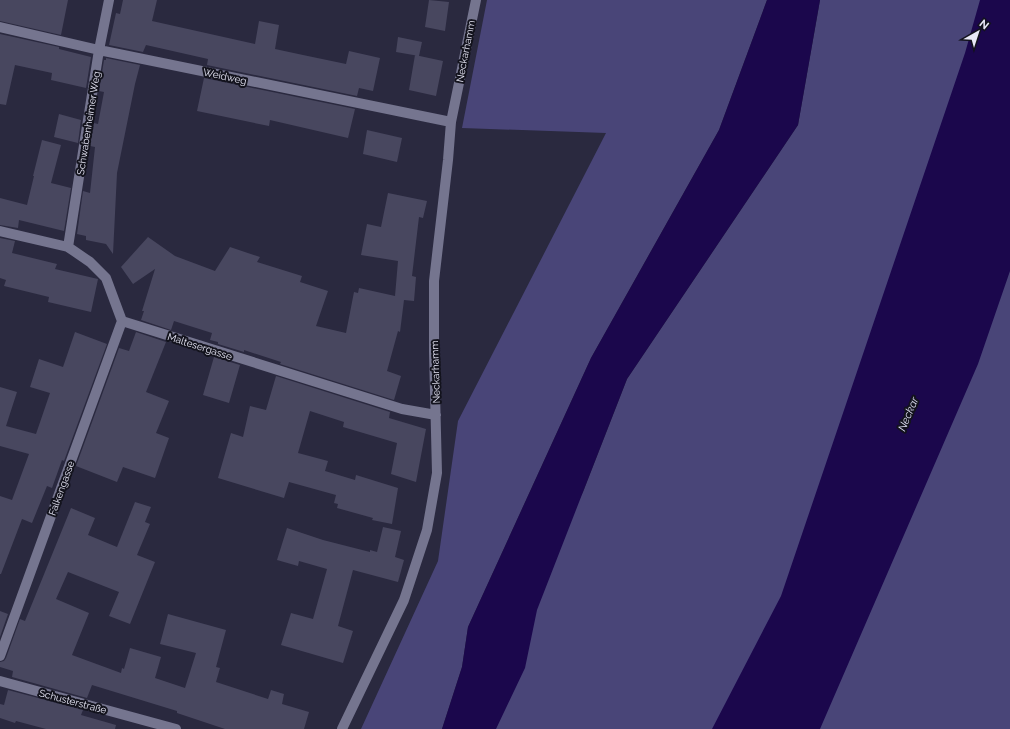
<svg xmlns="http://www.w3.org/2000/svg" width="1010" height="729" font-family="Raleway,sans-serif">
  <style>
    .green { fill: #494578 }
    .water { fill: #1b074c }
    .building { fill: #48475f }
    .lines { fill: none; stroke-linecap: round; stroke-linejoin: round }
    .minor { stroke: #75758f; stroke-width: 10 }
    .labels { text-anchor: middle; stroke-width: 4; stroke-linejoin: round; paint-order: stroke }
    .street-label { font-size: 10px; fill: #e8e8f7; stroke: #13131d }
    .water-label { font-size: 11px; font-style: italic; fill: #dfdff5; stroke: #13131d }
  </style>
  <rect width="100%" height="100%" fill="#2a293f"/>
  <path class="green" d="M 487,0 L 767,0 L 719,130 L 591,358 L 468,627 L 462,667 L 442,729 L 361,729 L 438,561 L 458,421 L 606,133 L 462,128 Z
    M 820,0 L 1010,0 L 1010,729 L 493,729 L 568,520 L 583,492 L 627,379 L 798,125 Z"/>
  <path class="water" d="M 767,0 L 820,0 L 798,125 L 627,379 L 537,610 L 525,668 L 496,729 L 442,729 L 462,667 L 468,627 L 591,358 L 719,130 Z
    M 980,0 L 1010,0 L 1010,271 L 978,364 L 820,729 L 712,729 L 781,596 L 965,53 Z"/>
  <path class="building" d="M 0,0 L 68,0 L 61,35 L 0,21 Z
    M 123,0 L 157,0 L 152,21 L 255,44 L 259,21 L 279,25 L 275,49 L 303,55 L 346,64 L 349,51 L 380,58 L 373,91 L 359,88 L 357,96 L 207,65 L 208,59 L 146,45 L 143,52 L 109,45 L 116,13 L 120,14 Z
    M 429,0 L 449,2 L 445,31 L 425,27 Z
    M 0,34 L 59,47 L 59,49 L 91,57 L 86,88 L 51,80 L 52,73 L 15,65 L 6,105 L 0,104 Z
    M 398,37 L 422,42 L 419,56 L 396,52 Z
    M 415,55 L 443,61 L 436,96 L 409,90 Z
    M 106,58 L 140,65 L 135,84 L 117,173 L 113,254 L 106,244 L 86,240 L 86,236 L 77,234 L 83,191 L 90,193 L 95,147 L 90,146 L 94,123 L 98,124 L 104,92 L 99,91 L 104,60 L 106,60 Z
    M 204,78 L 355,109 L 348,138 L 270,120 L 269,126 L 197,111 Z
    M 59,114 L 81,120 L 78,143 L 54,137 Z
    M 367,130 L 402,138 L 397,162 L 363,154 Z
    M 42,140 L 61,145 L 51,183 L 71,188 L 64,231 L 19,220 L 18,228 L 0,225 L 0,198 L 27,205 L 34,176 L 33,176 Z
    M 388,193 L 427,201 L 423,218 L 419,217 L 412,276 L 416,277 L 414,301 L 404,300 L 400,332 L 398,331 L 387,371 L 401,376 L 394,400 L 280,364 L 281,362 L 244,350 L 244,352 L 218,344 L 218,342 L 210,340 L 212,333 L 174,321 L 171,330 L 141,320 L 144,311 L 142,311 L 155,269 L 133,284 L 121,267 L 148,237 L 175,256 L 215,271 L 230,247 L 260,257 L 257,262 L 302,276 L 300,282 L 328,291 L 316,326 L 346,333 L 354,292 L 358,293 L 359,288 L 395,296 L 398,261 L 361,255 L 367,224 L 381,227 Z
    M 0,238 L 15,241 L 12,253 L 57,264 L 55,269 L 98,279 L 91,312 L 48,302 L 49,297 L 4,286 L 6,280 L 0,278 Z
    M 75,332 L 107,344 L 64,461 L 62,460 L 52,488 L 47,486 L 32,523 L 22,519 L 1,574 L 0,574 L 0,496 L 12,500 L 29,454 L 0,446 L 0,387 L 17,392 L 6,426 L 36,434 L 50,393 L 30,387 L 39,359 L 63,367 Z
    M 136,332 L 166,342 L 146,392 L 169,401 L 156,433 L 169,438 L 155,478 L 123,467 L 117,482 L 76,466 L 119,348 L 129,351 Z
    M 214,357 L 240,365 L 229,403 L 203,395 Z
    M 276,376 L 390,412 L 389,418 L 426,429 L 416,482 L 391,474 L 397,443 L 343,427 L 344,422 L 310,411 L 298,453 L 328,461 L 325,471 L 355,480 L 356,475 L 398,488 L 392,524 L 372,520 L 373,518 L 337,508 L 338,504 L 334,503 L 336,495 L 289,482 L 284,498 L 218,478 L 231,433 L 243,437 L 250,406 L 266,410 Z
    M 135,502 L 151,507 L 145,522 L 150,524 L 137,555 L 155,562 L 130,624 L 109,616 L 119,592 L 68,572 L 56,599 L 89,613 L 72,655 L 121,673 L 122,668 L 124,669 L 130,648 L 161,657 L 155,678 L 185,688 L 196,653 L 160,644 L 168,614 L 226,630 L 216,667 L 220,668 L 216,682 L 268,699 L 271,690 L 284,694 L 282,704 L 309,712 L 304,729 L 225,729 L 177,713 L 177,711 L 92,685 L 87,698 L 12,677 L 13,671 L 0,667 L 0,662 L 4,661 L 6,658 L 20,619 L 25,621 L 71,508 L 95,518 L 88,535 L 117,547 Z
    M 383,527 L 401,531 L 395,557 L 404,560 L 398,582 L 353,570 L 338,626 L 353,631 L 343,663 L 281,645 L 291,613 L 313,619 L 327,569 L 299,561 L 298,566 L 277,560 L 287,528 L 323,540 L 370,552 L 370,550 L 377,552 Z
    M 0,611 L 8,614 L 0,637 Z
    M 8,690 L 83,710 L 81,715 L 116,725 L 115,729 L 46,729 L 16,721 L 15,723 L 0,718 L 0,704 L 4,705 Z"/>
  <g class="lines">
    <path class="minor" d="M 0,27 L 99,50 L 451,122
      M 0,231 L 68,247 L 90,262 L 106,278 L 122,321 L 402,409 L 436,415
      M 68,247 L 99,50 L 109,0
      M 0,656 L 122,321
      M 0,681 L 176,729
      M 342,729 L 404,600 L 427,530 L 437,473 L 434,352 L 434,281 L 448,160 L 451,122 L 476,0"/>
  </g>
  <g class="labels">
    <g class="street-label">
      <text transform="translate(465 51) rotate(-79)" y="4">Neckarhamm</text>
      <text transform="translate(225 76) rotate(12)" y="4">Weidweg</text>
      <text transform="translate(88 123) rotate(-81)" y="4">Schwabenheimer Weg</text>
      <text transform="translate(200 346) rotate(18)" y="4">Maltesergasse</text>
      <text transform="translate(435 372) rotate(-92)" y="4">Neckarhamm</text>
      <text transform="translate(61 488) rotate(-70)" y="4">Falkengasse</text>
      <text transform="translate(73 701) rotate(15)" y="4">Schusterstraße</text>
    </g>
    <g class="water-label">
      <text transform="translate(908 414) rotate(-67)" y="4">Neckar</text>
    </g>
  </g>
  <g transform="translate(978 32) rotate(39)" stroke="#13131d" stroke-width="3" paint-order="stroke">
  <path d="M0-3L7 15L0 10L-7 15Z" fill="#e8e8f7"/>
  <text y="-6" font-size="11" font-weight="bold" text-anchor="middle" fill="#e8e8f7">N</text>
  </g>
</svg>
